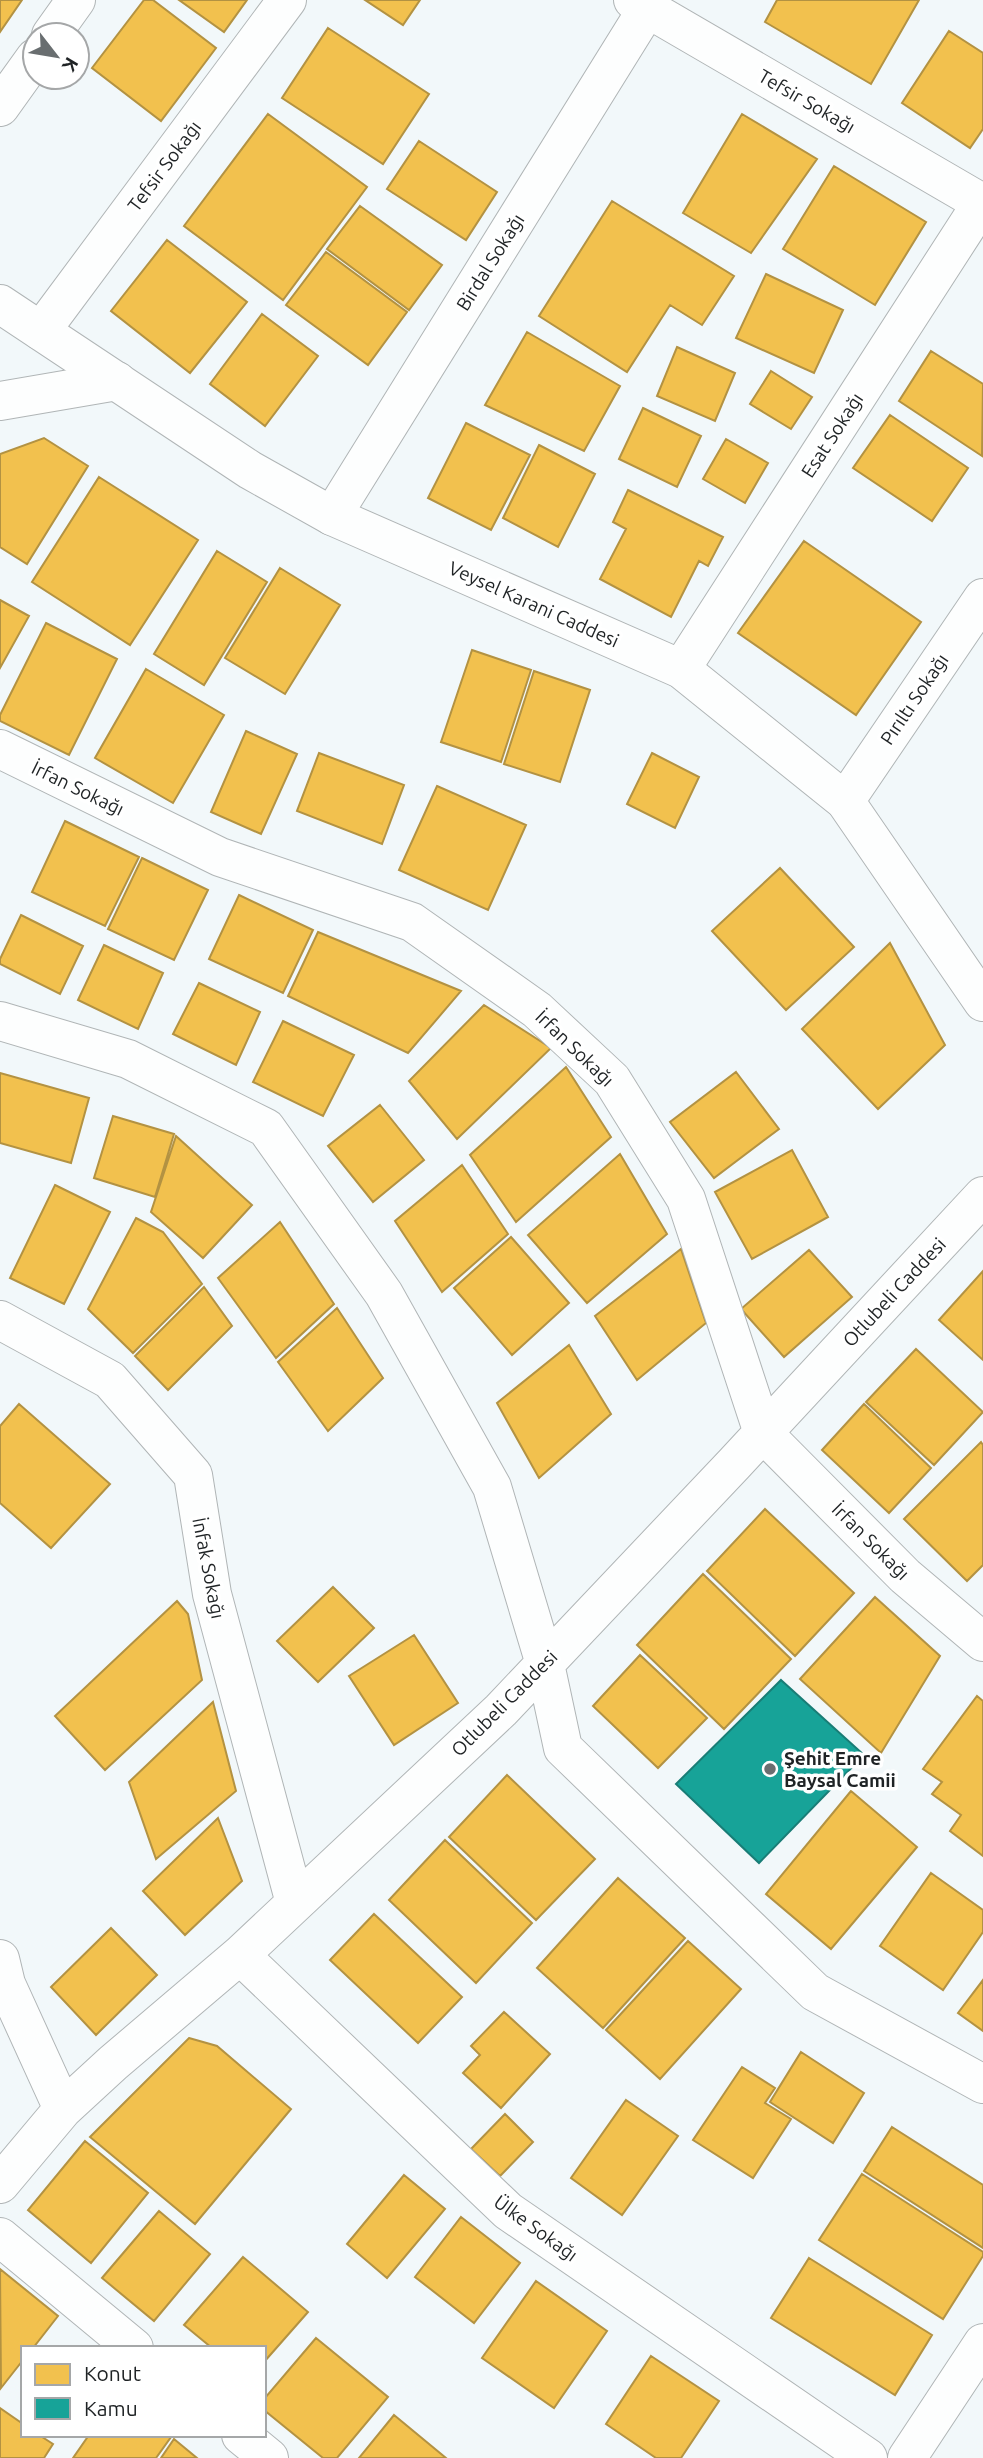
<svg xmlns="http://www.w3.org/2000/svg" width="983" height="2458" font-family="Ubuntu,sans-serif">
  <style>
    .homes { fill: #f2c14e; stroke: #b39242; stroke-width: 2 }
    .public { fill: #17a398; stroke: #197d76; stroke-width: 2 }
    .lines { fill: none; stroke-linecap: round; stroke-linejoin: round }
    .minor-casing { stroke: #b0b5b6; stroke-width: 40 }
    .major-casing { stroke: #b0b5b6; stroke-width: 40 }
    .minor { stroke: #fdfefe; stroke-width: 38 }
    .major { stroke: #fdfefe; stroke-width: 38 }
    .poi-dot { fill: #696e70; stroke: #fff; stroke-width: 2.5 }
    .labels { text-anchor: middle; stroke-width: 7; stroke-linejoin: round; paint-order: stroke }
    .street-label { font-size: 19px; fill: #1f2325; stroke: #fff }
    .poi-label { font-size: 19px; font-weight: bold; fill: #1f2325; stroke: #fff; text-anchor: start }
  </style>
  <rect width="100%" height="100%" fill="#f2f8fa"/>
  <path class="homes" d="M 0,0 L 22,0 L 0,32 Z
    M 144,0 L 153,0 L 216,48 L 161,121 L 92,68 Z
    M 179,0 L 247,0 L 224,32 Z
    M 365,0 L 420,0 L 403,25 Z
    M 777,0 L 919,0 L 871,84 L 765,22 Z
    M 328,28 L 429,94 L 383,164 L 282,98 Z
    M 949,31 L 983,53 L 983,129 L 970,148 L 902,103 Z
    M 268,114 L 367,187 L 283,300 L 184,226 Z
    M 742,114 L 817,159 L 751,253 L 683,213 Z
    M 419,141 L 497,192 L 466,240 L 387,189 Z
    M 834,166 L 926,222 L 875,305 L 783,249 Z
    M 612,201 L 734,276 L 702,325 L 670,305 L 627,372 L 539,316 Z
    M 360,206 L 442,265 L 409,310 L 327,249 Z
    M 167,240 L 247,302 L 190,373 L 111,311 Z
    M 326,252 L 407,312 L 368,365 L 286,305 Z
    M 766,274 L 843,310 L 814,373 L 736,338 Z
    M 262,314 L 318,356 L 265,426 L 210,384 Z
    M 527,332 L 620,386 L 584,451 L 485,405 Z
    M 677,347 L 735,373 L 715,421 L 657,396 Z
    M 931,351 L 983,384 L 982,456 L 899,401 Z
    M 771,371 L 812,397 L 791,429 L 750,404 Z
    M 643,408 L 701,436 L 677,487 L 619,459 Z
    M 890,415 L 968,468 L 932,521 L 853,468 Z
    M 466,423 L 530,455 L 491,530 L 428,498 Z
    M 44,438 L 88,466 L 27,564 L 0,547 L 0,454 Z
    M 726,439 L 768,463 L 745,503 L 703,479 Z
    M 539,445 L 595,474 L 558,547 L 503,518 Z
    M 99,477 L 198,540 L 130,645 L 32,582 Z
    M 628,490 L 723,537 L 708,566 L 699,561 L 671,617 L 600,579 L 626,529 L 613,522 Z
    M 804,541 L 921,622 L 856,715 L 738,633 Z
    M 217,551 L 267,582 L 204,685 L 154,654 Z
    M 280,568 L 340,605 L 285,694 L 225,658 Z
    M 0,600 L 29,616 L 0,668 Z
    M 46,623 L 117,659 L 69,755 L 0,721 L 0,715 Z
    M 472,650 L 531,670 L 501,762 L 441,742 Z
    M 146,669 L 224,715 L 173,803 L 95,758 Z
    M 534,671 L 590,690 L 560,782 L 504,764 Z
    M 246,731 L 297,754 L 261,834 L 211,812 Z
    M 319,753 L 404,785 L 382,844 L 297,811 Z
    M 652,753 L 699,777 L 675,828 L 627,804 Z
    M 437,786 L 526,825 L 488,910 L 399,870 Z
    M 65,821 L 139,857 L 105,926 L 32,892 Z
    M 142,858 L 208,890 L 174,960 L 108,929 Z
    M 780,868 L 854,947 L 786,1010 L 712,931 Z
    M 239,895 L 313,930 L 283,993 L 209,959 Z
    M 21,915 L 83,946 L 60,994 L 0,964 L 0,959 Z
    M 318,932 L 461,991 L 408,1053 L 288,996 Z
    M 890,943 L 945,1045 L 878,1109 L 802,1029 Z
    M 104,945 L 163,973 L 138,1029 L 78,1000 Z
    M 199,983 L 260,1012 L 236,1065 L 173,1034 Z
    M 484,1005 L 551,1048 L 457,1139 L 409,1081 Z
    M 283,1021 L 354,1055 L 323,1116 L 253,1082 Z
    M 566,1067 L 611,1137 L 516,1222 L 470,1155 Z
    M 736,1072 L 779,1129 L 714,1178 L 670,1122 Z
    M 0,1073 L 89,1098 L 71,1163 L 0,1143 Z
    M 380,1105 L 424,1160 L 373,1202 L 328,1146 Z
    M 113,1116 L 174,1134 L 155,1197 L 94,1178 Z
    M 176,1136 L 252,1205 L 203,1258 L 151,1212 Z
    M 792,1150 L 828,1217 L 752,1259 L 715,1192 Z
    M 620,1154 L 667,1234 L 587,1303 L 528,1235 Z
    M 462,1165 L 508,1234 L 442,1292 L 395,1221 Z
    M 55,1185 L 110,1212 L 64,1304 L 10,1278 Z
    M 136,1218 L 163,1232 L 202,1284 L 133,1353 L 88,1309 Z
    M 280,1222 L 334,1304 L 276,1358 L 218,1278 Z
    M 511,1237 L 569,1303 L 512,1355 L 454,1288 Z
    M 681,1249 L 706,1323 L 637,1380 L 595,1316 Z
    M 809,1250 L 852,1297 L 784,1357 L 741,1309 Z
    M 983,1271 L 983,1360 L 939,1320 Z
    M 204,1287 L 232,1326 L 168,1390 L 135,1356 Z
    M 337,1308 L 383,1378 L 328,1431 L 278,1362 Z
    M 569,1345 L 611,1414 L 539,1478 L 497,1403 Z
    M 916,1349 L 983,1412 L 934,1465 L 866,1402 Z
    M 19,1404 L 110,1484 L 51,1548 L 0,1503 L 0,1426 Z
    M 864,1404 L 931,1468 L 889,1513 L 822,1450 Z
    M 981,1442 L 983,1445 L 983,1565 L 967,1581 L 904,1519 Z
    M 765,1509 L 854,1593 L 795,1656 L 707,1571 Z
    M 703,1574 L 791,1659 L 724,1729 L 637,1645 Z
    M 333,1587 L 374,1628 L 318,1682 L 277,1641 Z
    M 875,1597 L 940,1656 L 881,1753 L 800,1679 Z
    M 177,1601 L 188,1614 L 202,1680 L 105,1770 L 55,1716 Z
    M 414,1635 L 458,1703 L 394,1745 L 349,1676 Z
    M 640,1655 L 707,1718 L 658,1768 L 593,1706 Z
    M 977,1696 L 983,1701 L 983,1856 L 950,1831 L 961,1815 L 932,1794 L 942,1782 L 923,1769 Z
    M 213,1702 L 236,1791 L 156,1859 L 129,1782 Z
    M 507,1775 L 595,1859 L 536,1920 L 449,1837 Z
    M 851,1791 L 917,1847 L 831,1949 L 766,1894 Z
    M 218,1818 L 242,1881 L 185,1935 L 143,1891 Z
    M 445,1840 L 532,1923 L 476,1983 L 389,1900 Z
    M 931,1873 L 983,1910 L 983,1932 L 943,1990 L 880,1946 Z
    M 618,1878 L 685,1938 L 603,2028 L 537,1968 Z
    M 374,1914 L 462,1997 L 418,2043 L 330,1960 Z
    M 111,1928 L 157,1975 L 96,2035 L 51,1987 Z
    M 688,1941 L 741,1989 L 660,2079 L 606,2030 Z
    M 983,1980 L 983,2031 L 958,2013 Z
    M 504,2012 L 550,2054 L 501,2108 L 463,2073 L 480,2055 L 471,2046 Z
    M 189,2038 L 217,2046 L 291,2109 L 195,2224 L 90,2137 Z
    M 801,2052 L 864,2093 L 833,2143 L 770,2102 Z
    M 742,2067 L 775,2088 L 765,2103 L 791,2119 L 753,2178 L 693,2140 Z
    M 626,2100 L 678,2136 L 622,2215 L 571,2178 Z
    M 505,2114 L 533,2142 L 500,2176 L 471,2149 Z
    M 892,2127 L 983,2185 L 983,2248 L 864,2171 Z
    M 85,2141 L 148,2193 L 91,2263 L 28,2210 Z
    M 862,2174 L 983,2252 L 983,2256 L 943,2319 L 819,2240 Z
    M 404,2175 L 445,2209 L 387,2278 L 347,2244 Z
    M 159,2211 L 210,2254 L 154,2321 L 102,2278 Z
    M 461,2217 L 520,2263 L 474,2323 L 415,2277 Z
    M 243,2257 L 308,2312 L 264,2362 L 264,2348 L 212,2348 L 184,2325 Z
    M 809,2258 L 932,2335 L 895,2395 L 771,2318 Z
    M 0,2269 L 58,2316 L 33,2348 L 23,2348 L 23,2360 L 1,2388 Z
    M 536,2281 L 607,2331 L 554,2408 L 482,2358 Z
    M 316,2338 L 388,2397 L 337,2458 L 323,2458 L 264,2410 L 264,2399 Z
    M 651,2356 L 719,2401 L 681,2458 L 656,2458 L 606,2424 Z
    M 0,2408 L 23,2424 L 23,2435 L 39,2435 L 53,2444 L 44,2458 L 0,2458 Z
    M 394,2415 L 446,2458 L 359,2458 Z
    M 89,2435 L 169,2435 L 171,2437 L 156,2458 L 73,2458 Z
    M 174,2439 L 197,2458 L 161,2458 Z"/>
  <path class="public" d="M 781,1680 L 864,1755 L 759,1863 L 676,1784 Z"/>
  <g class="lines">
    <g class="minor-casing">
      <path id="minor" d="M 633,0 L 982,203
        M 51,35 L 76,0
        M 0,107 L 35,58
        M 41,331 L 287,0
        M 0,401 L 117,381
        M 332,516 L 647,9
        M 681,669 L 983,201
        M 0,749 L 220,857 L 412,922 L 537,1010 L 612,1080 L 686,1199 L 763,1433 L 905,1576 L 983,1642
        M 845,801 L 983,598
        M 0,1021 L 128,1059 L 266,1128 L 384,1294 L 492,1487 L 545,1664 L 563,1748 L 815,1992 L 983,2084
        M 0,1320 L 110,1380 L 193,1475 L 212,1594 L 295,1903
        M 240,1955 L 508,2211 L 868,2458
        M 0,1959 L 6,1984 L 63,2109
        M 0,2184 L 63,2109 L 113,2063 L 240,1955 L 501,1710 L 734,1464 L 983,1196
        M 0,2237 L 134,2348
        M 241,2435 L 269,2458
        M 907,2458 L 983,2343"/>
    </g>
    <g class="major-casing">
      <path id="major" d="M 0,304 L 250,470 L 332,516 L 681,669 L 845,801 L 983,1002"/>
    </g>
    <use href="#minor" class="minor"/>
    <use href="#major" class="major"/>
  </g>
  <circle class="poi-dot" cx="770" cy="1769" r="7"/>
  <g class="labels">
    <g class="street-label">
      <text transform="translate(807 101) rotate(30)" y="7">Tefsir Sokağı</text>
      <text transform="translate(164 166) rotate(-53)" y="7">Tefsir Sokağı</text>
      <text transform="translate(490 262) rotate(-58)" y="7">Birdal Sokağı</text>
      <text transform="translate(832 435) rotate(-57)" y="7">Esat Sokağı</text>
      <text transform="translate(534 604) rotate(24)" y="7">Veysel Karani Caddesi</text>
      <text transform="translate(914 699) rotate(-56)" y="7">Pırıltı Sokağı</text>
      <text transform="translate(78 788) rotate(26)" y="7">İrfan Sokağı</text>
      <text transform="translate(575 1048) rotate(44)" y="7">İrfan Sokağı</text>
      <text transform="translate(894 1292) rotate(-47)" y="7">Otlubeli Caddesi</text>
      <text transform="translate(871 1541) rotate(45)" y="7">İrfan Sokağı</text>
      <text transform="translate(209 1568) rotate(79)" y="7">İnfak Sokağı</text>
      <text transform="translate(504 1703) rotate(-45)" y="7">Otlubeli Caddesi</text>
      <text transform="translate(536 2228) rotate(36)" y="7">Ülke Sokağı</text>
    </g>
    <g class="poi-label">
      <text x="784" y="1765">Şehit Emre<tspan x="784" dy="22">Baysal Camii</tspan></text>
    </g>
  </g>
  <rect x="21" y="2346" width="245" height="91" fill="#ffffff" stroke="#a5a7a8" stroke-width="2"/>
  <rect x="35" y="2364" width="35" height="21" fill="#f2c14e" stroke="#a5a7a8" stroke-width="2"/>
  <text x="84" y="2381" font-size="21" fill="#1f2325">Konut</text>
  <rect x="35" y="2398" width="35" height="21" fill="#17a398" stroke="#a5a7a8" stroke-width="2"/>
  <text x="84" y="2416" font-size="21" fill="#1f2325">Kamu</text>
  <g transform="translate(56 56) rotate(121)"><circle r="33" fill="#ffffff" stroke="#a5a7a8" stroke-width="2"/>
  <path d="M0-5L12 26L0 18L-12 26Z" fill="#696e70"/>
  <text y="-10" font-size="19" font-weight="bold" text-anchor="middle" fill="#1f2325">K</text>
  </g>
</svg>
